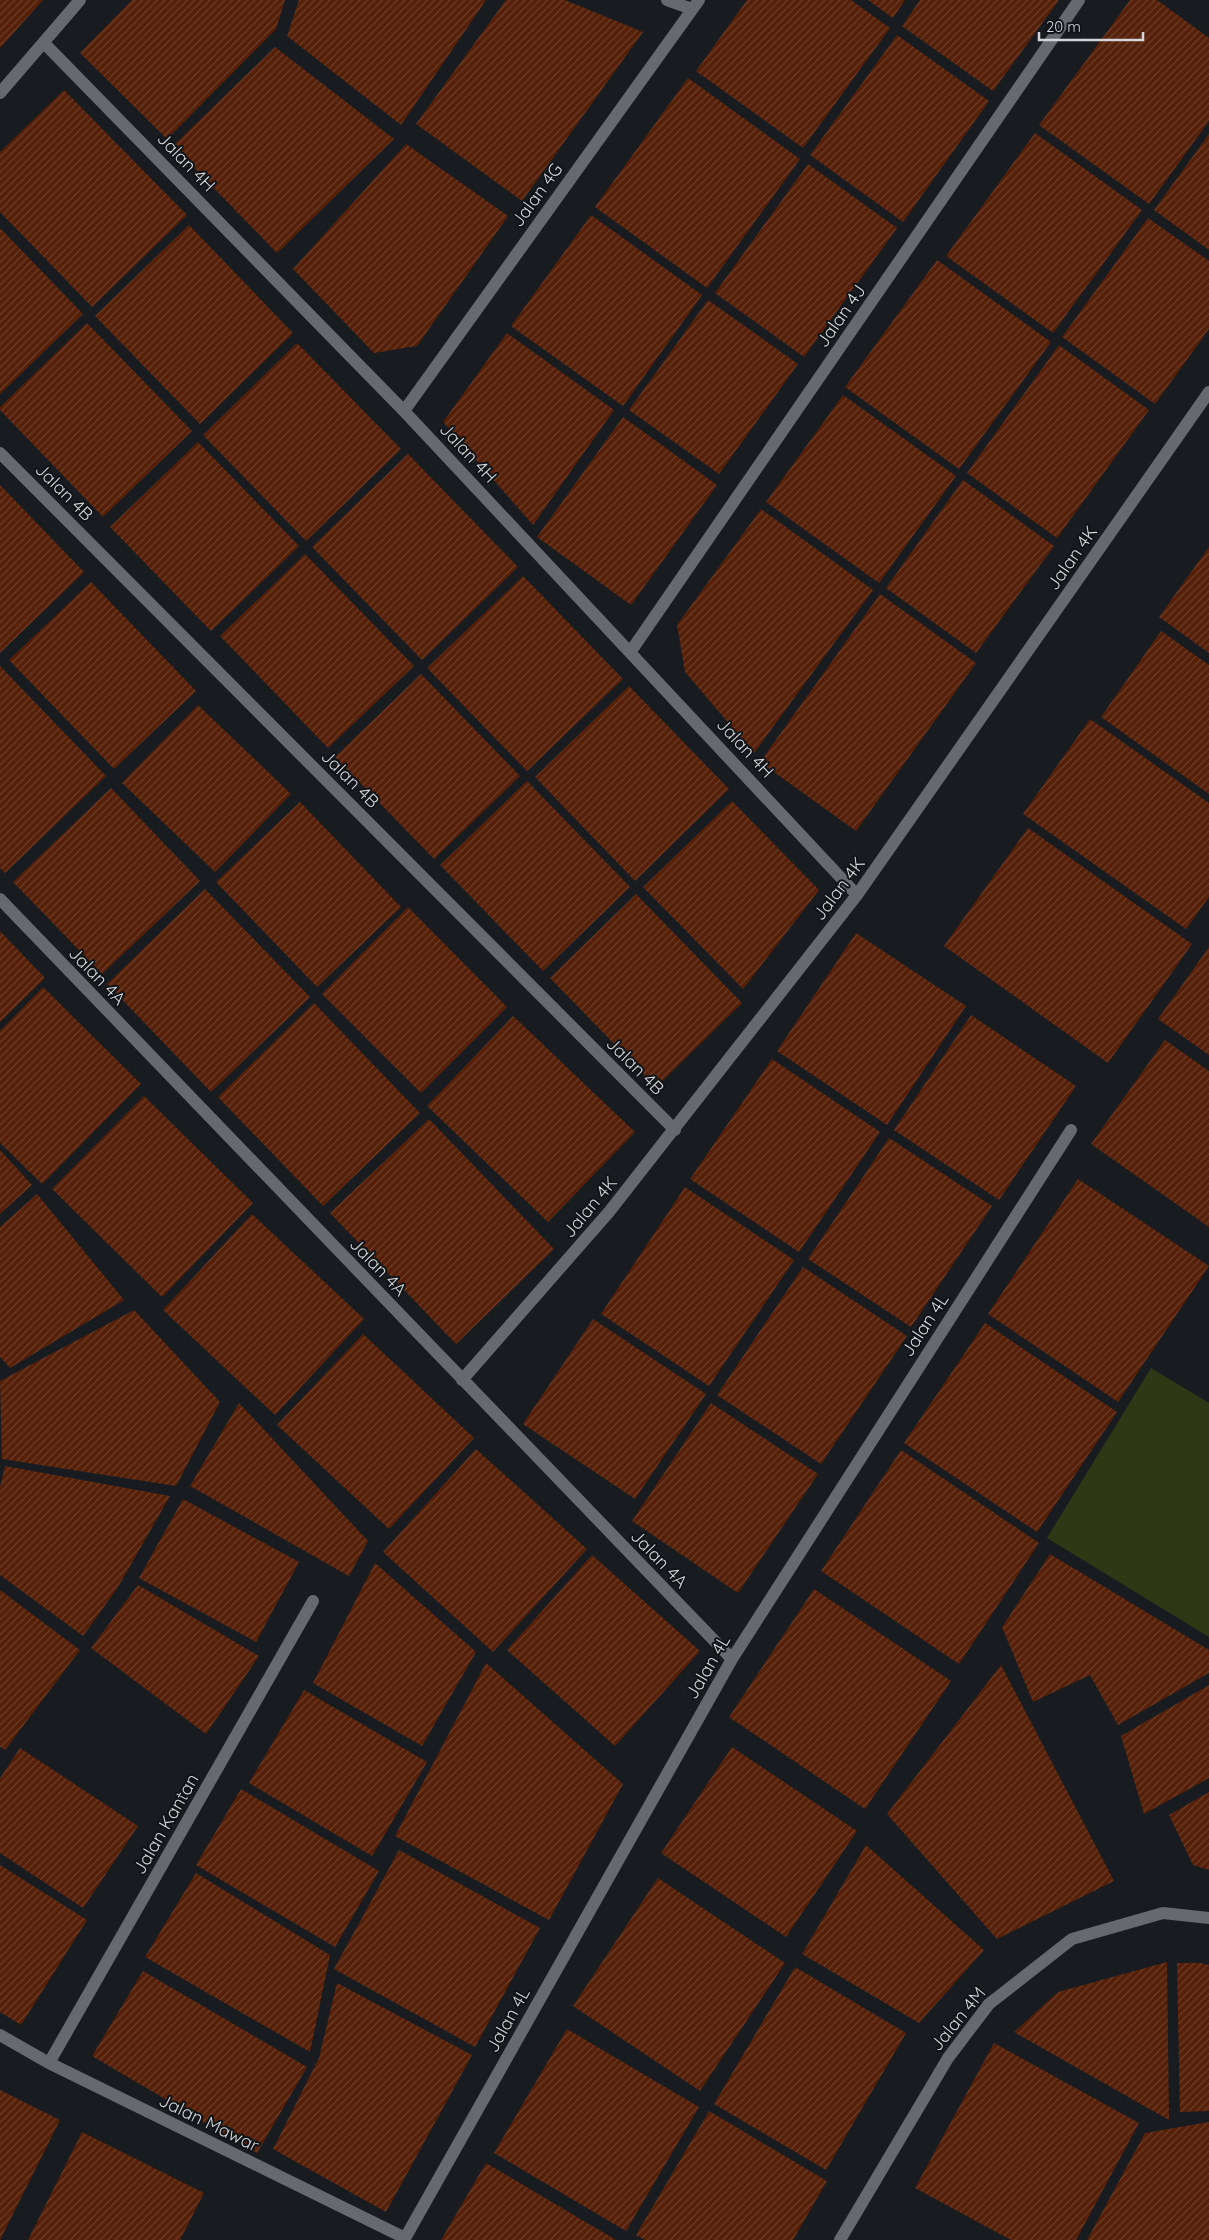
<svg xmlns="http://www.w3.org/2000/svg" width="1209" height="2240" font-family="Quicksand,sans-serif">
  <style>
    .green { fill: #303715 }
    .building { fill: url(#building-hatch) }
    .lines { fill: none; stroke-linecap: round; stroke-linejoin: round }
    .minor { stroke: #666a70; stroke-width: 12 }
    .labels { text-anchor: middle; stroke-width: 4; stroke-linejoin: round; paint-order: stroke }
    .street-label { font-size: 18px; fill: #d3d5d8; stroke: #101317 }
  </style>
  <defs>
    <pattern id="building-hatch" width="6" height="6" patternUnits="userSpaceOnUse" patternTransform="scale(1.25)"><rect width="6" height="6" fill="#551f08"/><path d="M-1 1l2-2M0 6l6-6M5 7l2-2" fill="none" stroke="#6d3f2b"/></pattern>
  </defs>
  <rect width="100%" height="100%" fill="#181c20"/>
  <path class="green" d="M 1151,1368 L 1209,1403 L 1209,1637 L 1047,1538 Z"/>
  <path class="building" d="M 0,0 L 43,0 L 0,48 Z
    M 132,0 L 285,0 L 276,29 L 167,139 L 80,53 Z
    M 299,0 L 486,0 L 401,125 L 287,36 Z
    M 506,0 L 565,0 L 643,32 L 522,201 L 416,124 Z
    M 747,0 L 851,0 L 890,28 L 803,148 L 696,71 Z
    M 868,0 L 905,0 L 893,18 Z
    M 920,0 L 1059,0 L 993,91 L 902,26 Z
    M 1130,0 L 1157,0 L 1209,38 L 1209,121 L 1149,204 L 1039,125 Z
    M 897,35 L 989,101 L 903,222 L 810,155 Z
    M 275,47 L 394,139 L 277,253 L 173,146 Z
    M 688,78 L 800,159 L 707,288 L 595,207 Z
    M 64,90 L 187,215 L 92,307 L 0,212 L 0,152 Z
    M 1035,133 L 1142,210 L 1053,333 L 946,256 Z
    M 1209,134 L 1209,250 L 1154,210 Z
    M 406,144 L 508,216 L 417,346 L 374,353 L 293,269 Z
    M 808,164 L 897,228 L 804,357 L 715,293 Z
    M 591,215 L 702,295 L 623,406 L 511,326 Z
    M 1148,218 L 1209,261 L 1209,329 L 1155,404 L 1062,337 Z
    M 189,225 L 293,333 L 200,424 L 95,316 Z
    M 0,228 L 83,314 L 0,394 Z
    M 937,260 L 1051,342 L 959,469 L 845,387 Z
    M 708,300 L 798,364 L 719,474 L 629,410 Z
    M 87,323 L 192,431 L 103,517 L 0,410 L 0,407 Z
    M 507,333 L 614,410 L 533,525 L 443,422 Z
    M 297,343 L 401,449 L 306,541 L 203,435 Z
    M 1059,345 L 1149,410 L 1057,538 L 967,473 Z
    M 843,395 L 956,476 L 879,583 L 766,502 Z
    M 623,417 L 717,485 L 631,605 L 537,537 Z
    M 198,442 L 299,546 L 211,631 L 110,527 Z
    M 408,454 L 518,567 L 422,660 L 312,547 Z
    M 963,480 L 1054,546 L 976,653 L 886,588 Z
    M 0,485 L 84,572 L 0,653 Z
    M 761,509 L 873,590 L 754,753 L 685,672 L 677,625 Z
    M 1209,547 L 1209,653 L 1159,617 Z
    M 305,554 L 414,666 L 328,748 L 220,636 Z
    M 523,576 L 623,679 L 527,771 L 427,668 Z
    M 91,582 L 196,691 L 114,769 L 9,660 Z
    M 880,594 L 976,663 L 856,831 L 760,762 Z
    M 1161,631 L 1209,665 L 1209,794 L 1101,717 Z
    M 0,666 L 106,776 L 5,873 L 0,868 Z
    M 421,674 L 520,776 L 434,859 L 335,757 Z
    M 629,686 L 729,789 L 635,881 L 535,777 Z
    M 198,705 L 291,794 L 215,872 L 122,783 Z
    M 1090,719 L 1209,803 L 1209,897 L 1186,929 L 1023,814 Z
    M 527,781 L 630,887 L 543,971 L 440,865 Z
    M 111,788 L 200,881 L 102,974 L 13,882 Z
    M 732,801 L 819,890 L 743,989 L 643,887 Z
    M 300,802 L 401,907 L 317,987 L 216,882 Z
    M 1028,828 L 1192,944 L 1108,1063 L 944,946 Z
    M 205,889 L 310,997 L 211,1092 L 107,984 Z
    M 636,894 L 742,1003 L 656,1087 L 550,978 Z
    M 408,907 L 507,1007 L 421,1093 L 322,994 Z
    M 0,931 L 45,978 L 0,1022 Z
    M 856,933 L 966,1006 L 887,1125 L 777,1051 Z
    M 1209,947 L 1209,1055 L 1158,1019 Z
    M 43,987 L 141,1084 L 42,1184 L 0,1143 L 0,1031 Z
    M 314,1003 L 420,1113 L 323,1206 L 218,1097 Z
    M 971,1015 L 1076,1086 L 999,1200 L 894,1130 Z
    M 513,1016 L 635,1132 L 548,1222 L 427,1106 Z
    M 1165,1040 L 1209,1071 L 1209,1227 L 1091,1144 Z
    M 772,1059 L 880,1132 L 799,1252 L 690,1179 Z
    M 144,1096 L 253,1203 L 162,1297 L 52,1189 Z
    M 429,1119 L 554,1249 L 456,1344 L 330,1213 Z
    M 889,1138 L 992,1206 L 911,1327 L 808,1259 Z
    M 0,1150 L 32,1185 L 0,1214 Z
    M 1078,1179 L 1209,1266 L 1118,1402 L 988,1314 Z
    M 685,1187 L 794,1260 L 709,1386 L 601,1314 Z
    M 37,1194 L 124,1300 L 10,1368 L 0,1357 L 0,1227 Z
    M 252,1214 L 364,1319 L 275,1415 L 163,1310 Z
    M 803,1267 L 907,1336 L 821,1464 L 717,1395 Z
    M 134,1310 L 220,1402 L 176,1486 L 2,1459 L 0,1381 Z
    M 593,1319 L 706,1394 L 635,1499 L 523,1424 Z
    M 985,1323 L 1117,1412 L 1037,1532 L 904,1443 Z
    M 363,1334 L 474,1438 L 389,1529 L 277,1425 Z
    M 239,1403 L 368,1541 L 349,1576 L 190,1486 Z
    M 711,1403 L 818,1474 L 738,1593 L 632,1521 Z
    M 476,1449 L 587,1549 L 493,1652 L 383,1552 Z
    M 901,1450 L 1039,1543 L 959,1664 L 821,1571 Z
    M 5,1466 L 170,1496 L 118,1587 L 83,1636 L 0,1575 L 0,1487 Z
    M 183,1499 L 299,1562 L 256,1642 L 139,1578 Z
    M 1050,1554 L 1209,1650 L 1209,1673 L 1118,1725 L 1090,1675 L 1033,1702 L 1002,1627 Z
    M 592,1555 L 700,1651 L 615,1746 L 507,1650 Z
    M 375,1563 L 476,1652 L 422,1746 L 313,1683 Z
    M 138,1585 L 259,1656 L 206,1734 L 91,1648 Z
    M 814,1589 L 951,1681 L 865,1809 L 729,1717 Z
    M 0,1590 L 80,1650 L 5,1750 L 0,1747 Z
    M 486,1663 L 623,1784 L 549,1920 L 395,1836 Z
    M 1001,1665 L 1114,1881 L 997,1939 L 887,1814 Z
    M 1209,1685 L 1209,1778 L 1144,1814 L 1121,1736 Z
    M 304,1690 L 427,1762 L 372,1856 L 249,1783 Z
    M 732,1747 L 857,1831 L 786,1937 L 661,1853 Z
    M 20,1748 L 138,1826 L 83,1908 L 0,1853 L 0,1778 Z
    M 241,1789 L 379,1871 L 335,1947 L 196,1865 Z
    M 1209,1792 L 1209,1870 L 1193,1865 L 1169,1815 Z
    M 866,1845 L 984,1950 L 919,2023 L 802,1954 Z
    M 399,1850 L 540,1928 L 475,2047 L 334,1969 Z
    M 0,1865 L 87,1920 L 21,2025 L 0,2012 Z
    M 196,1873 L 330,1955 L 310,2052 L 145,1957 Z
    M 658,1878 L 785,1963 L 700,2091 L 573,2006 Z
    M 1167,1962 L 1169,2120 L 1014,2032 L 1058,1992 Z
    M 1177,1963 L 1200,1963 L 1209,1965 L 1209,2111 L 1180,2112 Z
    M 795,1967 L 906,2033 L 826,2170 L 714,2104 Z
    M 143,1971 L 307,2067 L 257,2153 L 92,2056 Z
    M 337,1983 L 472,2055 L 386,2212 L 273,2149 L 319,2058 Z
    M 567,2029 L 699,2107 L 626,2231 L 494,2153 Z
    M 994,2043 L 1139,2123 L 1076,2240 L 1011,2240 L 915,2188 Z
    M 0,2090 L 60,2120 L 0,2240 Z
    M 709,2111 L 827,2181 L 793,2240 L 645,2240 L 636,2235 Z
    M 1209,2122 L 1209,2240 L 1087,2240 L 1145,2133 Z
    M 82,2132 L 204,2193 L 180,2240 L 28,2240 Z
    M 486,2163 L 616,2240 L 441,2240 Z"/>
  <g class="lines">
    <path class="minor" d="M 667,0 L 692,9
      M 44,43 L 404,411 L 857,895
      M 0,93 L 80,0
      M 404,411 L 699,0
      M 0,453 L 675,1130
      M 631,651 L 1079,0
      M 0,899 L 732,1659
      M 462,1380 L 609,1212 L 857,895 L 1209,392
      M 0,2035 L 49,2063 L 405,2238
      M 49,2063 L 313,1601
      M 404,2240 L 732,1659 L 1071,1130
      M 840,2240 L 948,2058 L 989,2004 L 1072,1939 L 1163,1913 L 1209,1918"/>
  </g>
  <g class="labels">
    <g class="street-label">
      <text transform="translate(186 162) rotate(46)" y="6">Jalan 4H</text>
      <text transform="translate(537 195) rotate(-54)" y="6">Jalan 4G</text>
      <text transform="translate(841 316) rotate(-55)" y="6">Jalan 4J</text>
      <text transform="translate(468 453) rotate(47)" y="6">Jalan 4H</text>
      <text transform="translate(64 492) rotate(45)" y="6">Jalan 4B</text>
      <text transform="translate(1072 558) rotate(-55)" y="6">Jalan 4K</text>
      <text transform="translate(745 748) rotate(47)" y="6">Jalan 4H</text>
      <text transform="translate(350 779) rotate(45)" y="6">Jalan 4B</text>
      <text transform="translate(839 889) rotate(-53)" y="6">Jalan 4K</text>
      <text transform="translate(97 976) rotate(46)" y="6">Jalan 4A</text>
      <text transform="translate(635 1066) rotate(45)" y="6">Jalan 4B</text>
      <text transform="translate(590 1207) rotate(-50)" y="6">Jalan 4K</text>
      <text transform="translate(378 1267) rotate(46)" y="6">Jalan 4A</text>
      <text transform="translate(925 1325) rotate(-57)" y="6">Jalan 4L</text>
      <text transform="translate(659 1559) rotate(46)" y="6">Jalan 4A</text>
      <text transform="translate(708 1667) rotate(-60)" y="6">Jalan 4L</text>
      <text transform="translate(166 1824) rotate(-60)" y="6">Jalan Kantan</text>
      <text transform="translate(958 2019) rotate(-51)" y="6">Jalan 4M</text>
      <text transform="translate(508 2020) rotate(-61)" y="6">Jalan 4L</text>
      <text transform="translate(209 2123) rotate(26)" y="6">Jalan Mawar</text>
    </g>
  </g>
  <path d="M1039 32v8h104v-8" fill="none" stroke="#d3d5d8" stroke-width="2.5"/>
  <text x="1046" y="32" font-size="15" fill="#d3d5d8" stroke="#101317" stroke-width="4" paint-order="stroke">20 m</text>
</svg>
